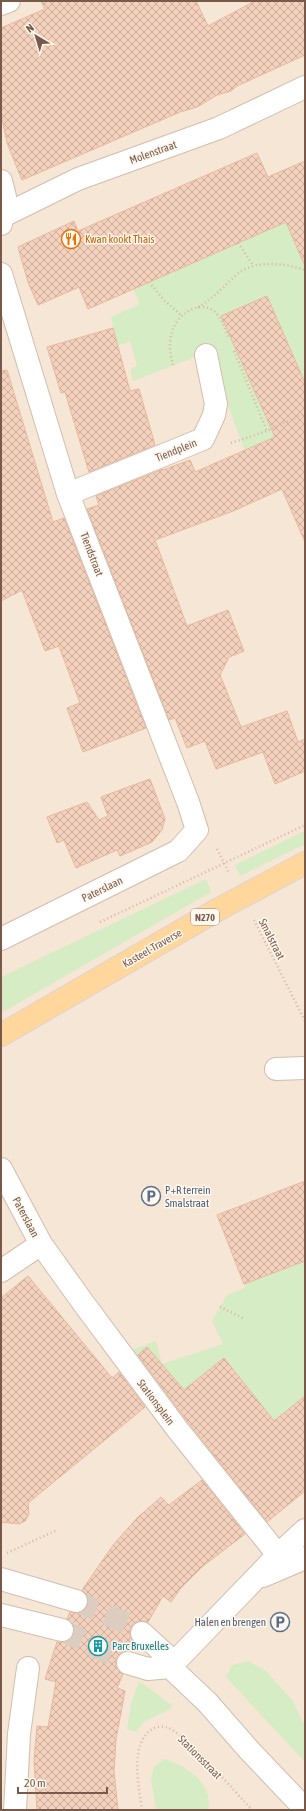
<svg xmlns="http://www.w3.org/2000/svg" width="306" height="1811" font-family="'Asap Condensed',sans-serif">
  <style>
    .residential { fill: #f6e6d5 }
    .green { fill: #d6ecc4 }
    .building { fill: url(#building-cross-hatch); stroke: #e8b79d }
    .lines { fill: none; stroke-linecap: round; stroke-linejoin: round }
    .minor-tunnel { stroke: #dccdc0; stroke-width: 22; stroke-dasharray: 22 11; stroke-linecap: butt }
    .minor-casing { stroke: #d3bdae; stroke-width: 24 }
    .major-casing { stroke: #dcd4d0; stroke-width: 24 }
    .path { stroke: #dab4a0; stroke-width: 2.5; stroke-dasharray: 1 3; stroke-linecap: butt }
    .minor { stroke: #fff; stroke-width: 22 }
    .major { stroke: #ffd79d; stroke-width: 22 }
    .labels { text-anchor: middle; stroke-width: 3; stroke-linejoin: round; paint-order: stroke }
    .shield { fill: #fff8ee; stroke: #a1897a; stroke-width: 1 }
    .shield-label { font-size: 10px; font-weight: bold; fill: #795949 }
    .street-label { font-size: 11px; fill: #795949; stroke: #fff8ee }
    .food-label { font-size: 11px; fill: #c56008; stroke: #fff8ee; text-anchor: start }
    .service-label { font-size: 11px; fill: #4e5e75; stroke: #fff8ee; text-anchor: start }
    .culture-label { font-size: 11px; fill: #0d838f; stroke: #fff8ee; text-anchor: start }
  </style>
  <defs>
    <pattern id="building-cross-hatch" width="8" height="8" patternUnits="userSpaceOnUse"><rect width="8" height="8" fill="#f4d1bd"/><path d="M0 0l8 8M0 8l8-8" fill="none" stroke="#caad9c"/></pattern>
  </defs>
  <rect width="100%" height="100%" fill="#fdf4e7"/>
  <path class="residential" d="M 1,1 L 305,1 L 305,1810 L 1,1810 Z"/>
  <path class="green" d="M 286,222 L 297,247 L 305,243 L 305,447 L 245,451 L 208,352 L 133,381 L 130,369 L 137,366 L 130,341 L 118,346 L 111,317 L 140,304 L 133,289 Z
    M 305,831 L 305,844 L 240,876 L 235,865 Z
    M 206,879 L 211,892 L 1,1013 L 1,977 Z
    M 305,1261 L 305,1396 L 274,1421 L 224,1358 L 166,1405 L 126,1352 L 156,1341 L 162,1364 L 223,1344 L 212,1321 L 227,1295 L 245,1288 L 244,1284 Z
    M 248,1661 L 266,1671 L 293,1701 L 305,1727 L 305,1762 L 226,1677 L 232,1665 Z
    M 139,1681 L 173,1706 C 159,1719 148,1713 136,1732 L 127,1729 L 131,1704 Z
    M 164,1759 C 186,1765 214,1784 208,1810 L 156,1810 L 151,1778 L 154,1767 Z"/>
  <path class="building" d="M 41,1 L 196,1 L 208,26 L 255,1 L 305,1 L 305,55 L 237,86 L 231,91 L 217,95 L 197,107 L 180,112 L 22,180 L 7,143 L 1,113 L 1,28 L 45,9 Z
    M 257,153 L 268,177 L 305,161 L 305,266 L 286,222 L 88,309 L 79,287 L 38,305 L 28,282 L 18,247 L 74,221 L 78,231 Z
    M 267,296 L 305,383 L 305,542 L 282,489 L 233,511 L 155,540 L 187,626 L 228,610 L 244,651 L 229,657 L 220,675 L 241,727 L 287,711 L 298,742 L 305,739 L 305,771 L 275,784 L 263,752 L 216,769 L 205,741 L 187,748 L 175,718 L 169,720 L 87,509 L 99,505 L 96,496 L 163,469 L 163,470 L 190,460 L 195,472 L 275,437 L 221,316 Z
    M 113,328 L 130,391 L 139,389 L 155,445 L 89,472 L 65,392 L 61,393 L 47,347 Z
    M 7,370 L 53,522 L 64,518 L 146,728 L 83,752 L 67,708 L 80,703 L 59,646 L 45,651 L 22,590 L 1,601 L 1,371 Z
    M 150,779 L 165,819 L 162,830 L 152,842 L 120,856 L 117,850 L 76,868 L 64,840 L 57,843 L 47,817 L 87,802 L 99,820 L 108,816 L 101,797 Z
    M 305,1181 L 305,1261 L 244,1284 L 217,1215 Z
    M 28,1276 L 112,1378 L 119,1372 L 145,1407 L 28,1503 L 29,1514 L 25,1521 L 19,1524 L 1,1522 L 1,1298 Z
    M 147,1347 L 184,1390 L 224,1358 L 274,1421 L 305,1396 L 305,1491 L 267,1522 L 188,1422 L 138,1355 Z
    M 202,1480 L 245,1534 L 203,1566 L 180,1589 L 171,1602 L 163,1596 L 148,1622 L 139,1621 L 133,1624 L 130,1631 L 130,1637 L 136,1644 L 133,1651 L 125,1651 L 120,1654 L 116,1659 L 116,1666 L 119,1671 L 123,1674 L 117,1688 L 125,1691 L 116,1739 L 114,1771 L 118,1810 L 37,1810 L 34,1760 L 37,1726 L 48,1727 L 56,1682 L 45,1679 L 57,1642 L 66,1642 L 71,1638 L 74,1633 L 74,1626 L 67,1619 L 70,1612 L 79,1613 L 85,1610 L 88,1605 L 88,1598 L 85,1593 L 82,1590 L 114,1544 L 137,1518 L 161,1497 L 169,1505 Z"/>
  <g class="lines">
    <path class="minor-tunnel" d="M 76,1601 L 132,1626 L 142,1633
      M 62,1630 L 128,1663"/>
    <g class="minor-casing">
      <path id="minor" d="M 1,4 L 9,1
        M 1,181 L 5,197 L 1,224
        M 1,217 L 78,179 L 219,128 L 305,87
        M 1,274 L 68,494 L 188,802 L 197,830 L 178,851 L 1,939
        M 68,494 L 203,439 L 214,415 L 216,404 L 206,355
        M 276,1069 L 305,1068
        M 1,1169 L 41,1244 L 84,1304 L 178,1430 L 278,1555
        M 1,1271 L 41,1244
        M 263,1576 L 305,1558
        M 1,1579 L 76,1601
        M 1,1615 L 62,1630
        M 142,1633 L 166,1655 L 170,1667 L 207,1702 L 249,1750 L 305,1809
        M 128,1663 L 148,1669 L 170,1667
        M 170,1667 L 278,1555 L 305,1530
        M 15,1810 L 19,1734 L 28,1668"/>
    </g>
    <g class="major-casing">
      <path id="major" d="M 1,1035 L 219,909 L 305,863"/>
    </g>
    <path class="path" d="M 238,243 L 253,265
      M 149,282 L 164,300 L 182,316
      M 198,307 C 213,299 224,286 236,275 C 255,259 283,263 305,270
      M 234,351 L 267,431
      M 173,365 C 170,354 168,341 173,329 C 178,314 201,299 215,312 C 222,319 225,330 229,339
      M 231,443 L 267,431 L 305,413
      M 217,849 L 229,873
      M 254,920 L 305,1021
      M 100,922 L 305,825
      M 220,1307 L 243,1318
      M 7,1553 L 57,1530
      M 142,1810 C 139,1787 129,1744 152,1729 C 155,1727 163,1726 166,1727 C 184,1732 236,1793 252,1810"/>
    <use href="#minor" class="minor"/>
    <use href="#major" class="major"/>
  </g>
  <defs>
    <g id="restaurant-ring" transform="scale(1)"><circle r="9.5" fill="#fff8ee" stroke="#e8710a" stroke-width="1.5"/><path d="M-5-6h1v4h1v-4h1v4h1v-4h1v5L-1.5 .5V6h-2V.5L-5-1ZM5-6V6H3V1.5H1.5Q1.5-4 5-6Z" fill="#e8710a"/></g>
    <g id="parking-ring" transform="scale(1)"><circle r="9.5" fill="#fff8ee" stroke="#5c6f8a" stroke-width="1.5"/><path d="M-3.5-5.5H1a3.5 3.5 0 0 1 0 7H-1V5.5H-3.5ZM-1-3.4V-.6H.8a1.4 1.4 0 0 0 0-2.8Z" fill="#5c6f8a"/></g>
    <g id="building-ring" transform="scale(1)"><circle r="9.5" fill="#fff8ee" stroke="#0f9aa8" stroke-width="1.5"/><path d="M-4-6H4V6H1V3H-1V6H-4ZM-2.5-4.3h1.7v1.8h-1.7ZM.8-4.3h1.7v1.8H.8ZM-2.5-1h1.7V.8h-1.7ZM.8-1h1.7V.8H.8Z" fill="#0f9aa8"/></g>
  </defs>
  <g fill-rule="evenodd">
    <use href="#restaurant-ring" x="71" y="239"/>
    <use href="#parking-ring" x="151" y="1196"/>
    <use href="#parking-ring" x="280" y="1622"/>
    <use href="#building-ring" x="98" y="1646"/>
  </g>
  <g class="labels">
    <rect class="shield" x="191" y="909" width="28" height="16" rx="3"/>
    <g class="shield-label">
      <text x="205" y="921">N270</text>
    </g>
    <g class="street-label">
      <text transform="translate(153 152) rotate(-20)" y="4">Molenstraat</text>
      <text transform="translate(176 450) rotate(-22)" y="4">Tiendplein</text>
      <text transform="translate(92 554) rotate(69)" y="4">Tiendstraat</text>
      <text transform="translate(102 889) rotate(-26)" y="4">Paterslaan</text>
      <text transform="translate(272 939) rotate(63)" y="4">Smalstraat</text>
      <text transform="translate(152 948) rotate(-30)" y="4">Kasteel-Traverse</text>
      <text transform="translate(26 1217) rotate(62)" y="4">Paterslaan</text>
      <text transform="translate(156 1402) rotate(53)" y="4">Stationsplein</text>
      <text transform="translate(200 1757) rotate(45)" y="4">Stationsstraat</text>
    </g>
    <g class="food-label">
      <text x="85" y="243">Kwan kookt Thais</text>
    </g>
    <g class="service-label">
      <text x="165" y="1194">P+R terrein<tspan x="165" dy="13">Smalstraat</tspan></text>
      <text x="266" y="1626" text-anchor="end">Halen en brengen</text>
    </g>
    <g class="culture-label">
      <text x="112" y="1650">Parc Bruxelles</text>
    </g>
  </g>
  <rect width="306" height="1811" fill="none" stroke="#795949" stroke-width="4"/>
  <g transform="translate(36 36) rotate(322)" stroke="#fff8ee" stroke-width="3" paint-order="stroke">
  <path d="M0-3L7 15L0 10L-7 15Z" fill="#795949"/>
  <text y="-6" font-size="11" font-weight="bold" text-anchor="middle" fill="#795949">N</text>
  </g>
  <path d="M18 1787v6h89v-6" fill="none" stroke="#795949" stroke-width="2"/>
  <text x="24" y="1787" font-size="12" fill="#795949" stroke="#fff8ee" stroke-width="3" paint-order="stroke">20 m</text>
</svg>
